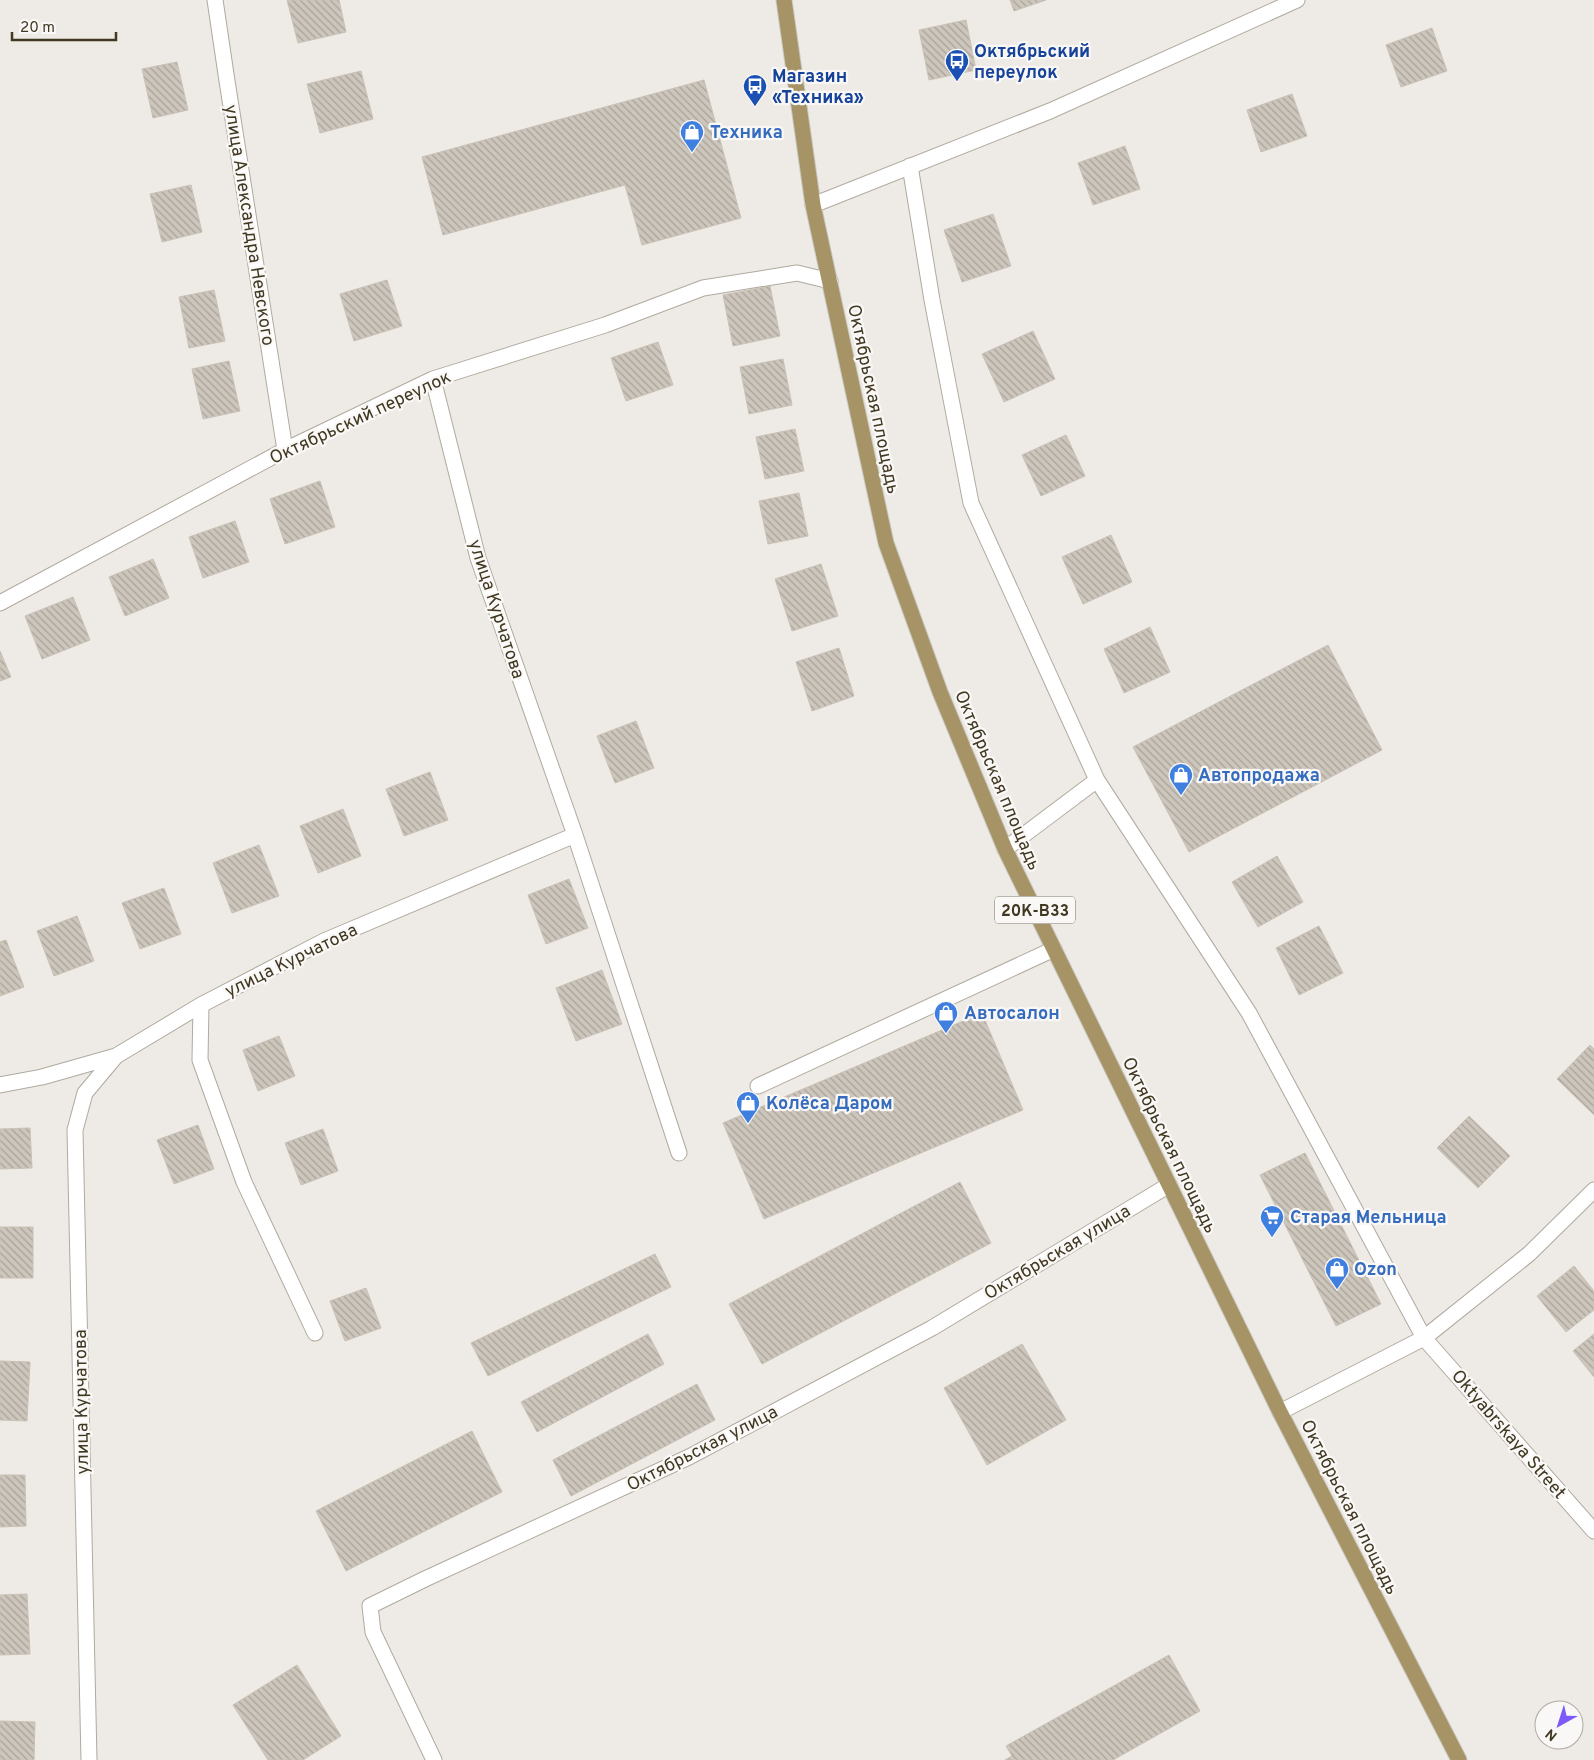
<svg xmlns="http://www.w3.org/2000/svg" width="1594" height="1760" font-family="Overpass,sans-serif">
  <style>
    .building { fill: url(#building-back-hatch); stroke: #c9c1b6 }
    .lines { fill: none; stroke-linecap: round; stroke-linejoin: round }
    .lane-casing { stroke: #b0aa9f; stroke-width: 17 }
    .street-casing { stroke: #b0aa9f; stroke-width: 17 }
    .primary-casing { stroke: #cac7c1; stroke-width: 17 }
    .lane { stroke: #fff; stroke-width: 15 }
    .street { stroke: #fff; stroke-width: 15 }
    .primary { stroke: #a69467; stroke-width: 15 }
    .labels { text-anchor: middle; stroke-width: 4.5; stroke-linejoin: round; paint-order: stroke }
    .shield { fill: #faf8f6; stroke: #787262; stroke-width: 1 }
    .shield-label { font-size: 16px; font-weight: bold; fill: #413822 }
    .transit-label { font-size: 18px; font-weight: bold; fill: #164399; stroke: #faf8f6; text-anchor: start }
    .shop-label { font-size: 18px; font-weight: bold; fill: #366cbe; stroke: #faf8f6; text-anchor: start }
    .street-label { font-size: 18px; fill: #413822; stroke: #faf8f6 }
  </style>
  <defs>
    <pattern id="building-back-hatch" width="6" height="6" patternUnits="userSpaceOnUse" patternTransform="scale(1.25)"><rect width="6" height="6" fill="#cdc6bc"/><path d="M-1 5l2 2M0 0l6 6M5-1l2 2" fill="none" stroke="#a8a298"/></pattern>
  </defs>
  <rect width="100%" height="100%" fill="#eeeae5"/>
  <path class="building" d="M 287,0 L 339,0 L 346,32 L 298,43 Z
    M 1010,0 L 1046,0 L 1014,11 Z
    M 966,20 L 976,70 L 929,80 L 919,30 Z
    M 1432,28 L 1447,71 L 1401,87 L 1386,45 Z
    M 177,62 L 188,110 L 153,118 L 142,69 Z
    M 361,71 L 373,119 L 320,133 L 307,84 Z
    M 704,80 L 741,218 L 642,245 L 625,185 L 443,235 L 422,157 Z
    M 1292,94 L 1307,136 L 1261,152 L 1247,110 Z
    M 1125,146 L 1140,189 L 1093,205 L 1078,163 Z
    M 191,185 L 202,232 L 162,242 L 150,194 Z
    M 993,214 L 1011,266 L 962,282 L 944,230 Z
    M 387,280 L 402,326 L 354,341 L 340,294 Z
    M 770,286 L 780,336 L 733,346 L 723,295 Z
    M 214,290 L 225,341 L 189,348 L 179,297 Z
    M 1033,331 L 1055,379 L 1004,402 L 982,354 Z
    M 658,342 L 673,385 L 626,401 L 611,358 Z
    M 783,359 L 792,405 L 749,414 L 740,367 Z
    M 229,361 L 240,411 L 203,419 L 192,369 Z
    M 795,429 L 804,471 L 765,479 L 756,437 Z
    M 1066,435 L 1085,476 L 1041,496 L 1022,455 Z
    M 320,481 L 335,527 L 285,544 L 270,499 Z
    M 799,493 L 808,536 L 768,544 L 759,501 Z
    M 235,521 L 249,562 L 203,578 L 189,537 Z
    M 1111,535 L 1132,582 L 1083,604 L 1062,557 Z
    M 153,559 L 169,598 L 125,616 L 109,577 Z
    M 821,564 L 838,616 L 792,631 L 775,579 Z
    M 73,597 L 90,640 L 42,659 L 25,616 Z
    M 1150,627 L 1170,672 L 1124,693 L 1104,649 Z
    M 1328,645 L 1382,750 L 1189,852 L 1133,747 Z
    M 839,648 L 854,696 L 812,711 L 796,662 Z
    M 0,651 L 11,677 L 0,681 Z
    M 636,721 L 654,768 L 615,783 L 597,736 Z
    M 430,772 L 448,820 L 404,836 L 386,789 Z
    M 343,809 L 361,856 L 318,873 L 300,826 Z
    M 259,845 L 279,896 L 232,913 L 213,863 Z
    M 1277,856 L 1303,902 L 1258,927 L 1232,882 Z
    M 569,879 L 588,928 L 546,944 L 528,895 Z
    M 164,888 L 181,934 L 140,949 L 122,903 Z
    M 77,916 L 94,961 L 54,976 L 37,931 Z
    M 1319,926 L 1343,973 L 1299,995 L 1276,948 Z
    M 6,940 L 24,987 L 0,996 L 0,942 Z
    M 602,970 L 622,1024 L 576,1041 L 556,988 Z
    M 982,1013 L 1023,1110 L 764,1219 L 723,1123 Z
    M 279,1036 L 295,1076 L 258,1091 L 243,1050 Z
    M 1590,1045 L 1594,1049 L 1594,1115 L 1557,1079 Z
    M 1469,1116 L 1510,1156 L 1478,1188 L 1437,1148 Z
    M 198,1125 L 214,1169 L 174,1184 L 157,1140 Z
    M 30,1128 L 32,1168 L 0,1169 L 0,1129 Z
    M 323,1129 L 338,1171 L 301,1185 L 285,1143 Z
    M 1305,1153 L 1381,1304 L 1336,1326 L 1260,1175 Z
    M 960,1182 L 991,1243 L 762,1364 L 729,1304 Z
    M 0,1227 L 33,1227 L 33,1278 L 0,1278 Z
    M 655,1254 L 671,1287 L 488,1376 L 471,1343 Z
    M 1574,1266 L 1594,1291 L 1594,1310 L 1566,1332 L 1537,1296 Z
    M 366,1288 L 381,1328 L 345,1341 L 330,1301 Z
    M 648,1334 L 664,1364 L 537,1432 L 521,1402 Z
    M 1594,1334 L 1594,1377 L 1573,1351 Z
    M 1022,1344 L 1066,1420 L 987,1465 L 944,1388 Z
    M 0,1361 L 30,1362 L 27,1421 L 0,1420 Z
    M 697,1384 L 715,1420 L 571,1496 L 553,1460 Z
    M 472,1431 L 502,1492 L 346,1571 L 316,1511 Z
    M 0,1475 L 25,1475 L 26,1526 L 0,1527 Z
    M 27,1594 L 30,1654 L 0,1655 L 0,1595 Z
    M 1169,1655 L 1200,1711 L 1113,1760 L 1005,1760 L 1012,1756 L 1006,1746 Z
    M 297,1665 L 341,1736 L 303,1760 L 268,1760 L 233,1705 Z
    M 0,1721 L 35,1722 L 34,1760 L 0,1760 Z"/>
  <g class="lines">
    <g class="lane-casing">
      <path id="lane" d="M 910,166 L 932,300 L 971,503 L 1097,780 L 1249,1013 L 1424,1338
        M 1005,849 L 1097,780
        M 758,1086 L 1054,949
        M 434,1760 L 373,1632 L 370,1606 L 425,1579 L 689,1457 L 932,1328 L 1169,1185"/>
    </g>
    <g class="street-casing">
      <path id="street" d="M 215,0 L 227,81 L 285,450
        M 813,205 L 1050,111 L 1297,0
        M 433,379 L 478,558 L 575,835 L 679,1153
        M 0,603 L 285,450 L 433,379 L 605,325 L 703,288 L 797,273 L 830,281
        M 201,1005 L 200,1060 L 244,1182 L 315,1333
        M 0,1085 L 42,1077 L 116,1056
        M 1424,1338 L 1594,1531
        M 1280,1412 L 1424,1338 L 1529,1254 L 1594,1190
        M 89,1760 L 75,1130 L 85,1093 L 116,1056 L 201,1005 L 324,941 L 575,835"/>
    </g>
    <g class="primary-casing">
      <path id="primary" d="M 784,0 L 813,205 L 886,543 L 940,692 L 1005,849 L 1280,1412 L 1459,1760"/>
    </g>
    <use href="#lane" class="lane"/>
    <use href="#street" class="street"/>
    <use href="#primary" class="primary"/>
  </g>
  <defs>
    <g id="bus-pin" transform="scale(1.25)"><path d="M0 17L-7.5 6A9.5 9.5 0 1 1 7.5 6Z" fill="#1a4fb4" stroke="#faf8f6"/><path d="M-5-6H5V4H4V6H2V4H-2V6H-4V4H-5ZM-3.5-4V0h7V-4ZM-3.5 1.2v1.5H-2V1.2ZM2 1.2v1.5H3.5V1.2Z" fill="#fff"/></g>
    <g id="shop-pin" transform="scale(1.25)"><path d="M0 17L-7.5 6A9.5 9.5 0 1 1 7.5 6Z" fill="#3f7fe0" stroke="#faf8f6"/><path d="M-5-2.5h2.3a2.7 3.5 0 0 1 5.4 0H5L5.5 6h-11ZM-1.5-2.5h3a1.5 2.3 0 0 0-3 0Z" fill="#fff"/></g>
    <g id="supermarket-pin" transform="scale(1.25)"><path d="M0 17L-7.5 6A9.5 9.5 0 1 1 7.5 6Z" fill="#3f7fe0" stroke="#faf8f6"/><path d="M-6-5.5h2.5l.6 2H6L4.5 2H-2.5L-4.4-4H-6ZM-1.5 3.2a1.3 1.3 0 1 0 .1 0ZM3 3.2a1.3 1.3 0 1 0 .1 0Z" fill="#fff"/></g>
  </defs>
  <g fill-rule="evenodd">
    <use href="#bus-pin" x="957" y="61"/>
    <use href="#bus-pin" x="755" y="86"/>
    <use href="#shop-pin" x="692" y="132"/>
    <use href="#shop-pin" x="1181" y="775"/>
    <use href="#shop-pin" x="946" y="1013"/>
    <use href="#shop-pin" x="748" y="1103"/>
    <use href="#supermarket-pin" x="1272" y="1217"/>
    <use href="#shop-pin" x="1337" y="1269"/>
  </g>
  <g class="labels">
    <rect class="shield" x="995" y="896.5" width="80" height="27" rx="4"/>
    <g class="shield-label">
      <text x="1035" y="916">20К-В33</text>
    </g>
    <g class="transit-label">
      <text x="974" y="57">Октябрьский<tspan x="974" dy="21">переулок</tspan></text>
      <text x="772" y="82">Магазин<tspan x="772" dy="21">«Техника»</tspan></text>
    </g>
    <g class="shop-label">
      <text x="710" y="138">Техника</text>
      <text x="1198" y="781">Автопродажа</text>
      <text x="964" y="1019">Автосалон</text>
      <text x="766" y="1109">Колёса Даром</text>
      <text x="1290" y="1223">Старая Мельница</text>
      <text x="1354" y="1275">Ozon</text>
    </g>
    <g class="street-label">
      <text transform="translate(250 225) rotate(81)" y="6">улица Александра Невского</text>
      <text transform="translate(874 399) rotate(78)" y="6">Октябрьская площадь</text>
      <text transform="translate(360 417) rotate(-25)" y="6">Октябрьский переулок</text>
      <text transform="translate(497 609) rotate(72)" y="6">улица Курчатова</text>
      <text transform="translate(998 780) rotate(67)" y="6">Октябрьская площадь</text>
      <text transform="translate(291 960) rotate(-26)" y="6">улица Курчатова</text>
      <text transform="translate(1170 1145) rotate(64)" y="6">Октябрьская площадь</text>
      <text transform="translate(1057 1252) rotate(-31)" y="6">Октябрьская улица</text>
      <text transform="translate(81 1402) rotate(-91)" y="6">улица Курчатова</text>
      <text transform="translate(1509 1434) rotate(49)" y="6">Oktyabrskaya Street</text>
      <text transform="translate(702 1448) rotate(-27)" y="6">Октябрьская улица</text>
      <text transform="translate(1350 1507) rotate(63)" y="6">Октябрьская площадь</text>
    </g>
  </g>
  <g transform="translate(1559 1725) rotate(219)"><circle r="24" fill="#faf8f6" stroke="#b0aba1"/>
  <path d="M0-4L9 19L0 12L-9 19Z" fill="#7c59f8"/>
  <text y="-8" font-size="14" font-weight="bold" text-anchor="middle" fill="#413822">N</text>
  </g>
  <path d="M12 32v8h104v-8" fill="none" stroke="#413822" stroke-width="2.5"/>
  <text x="20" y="32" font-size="15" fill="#413822" stroke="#faf8f6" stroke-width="4" paint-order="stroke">20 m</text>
</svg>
